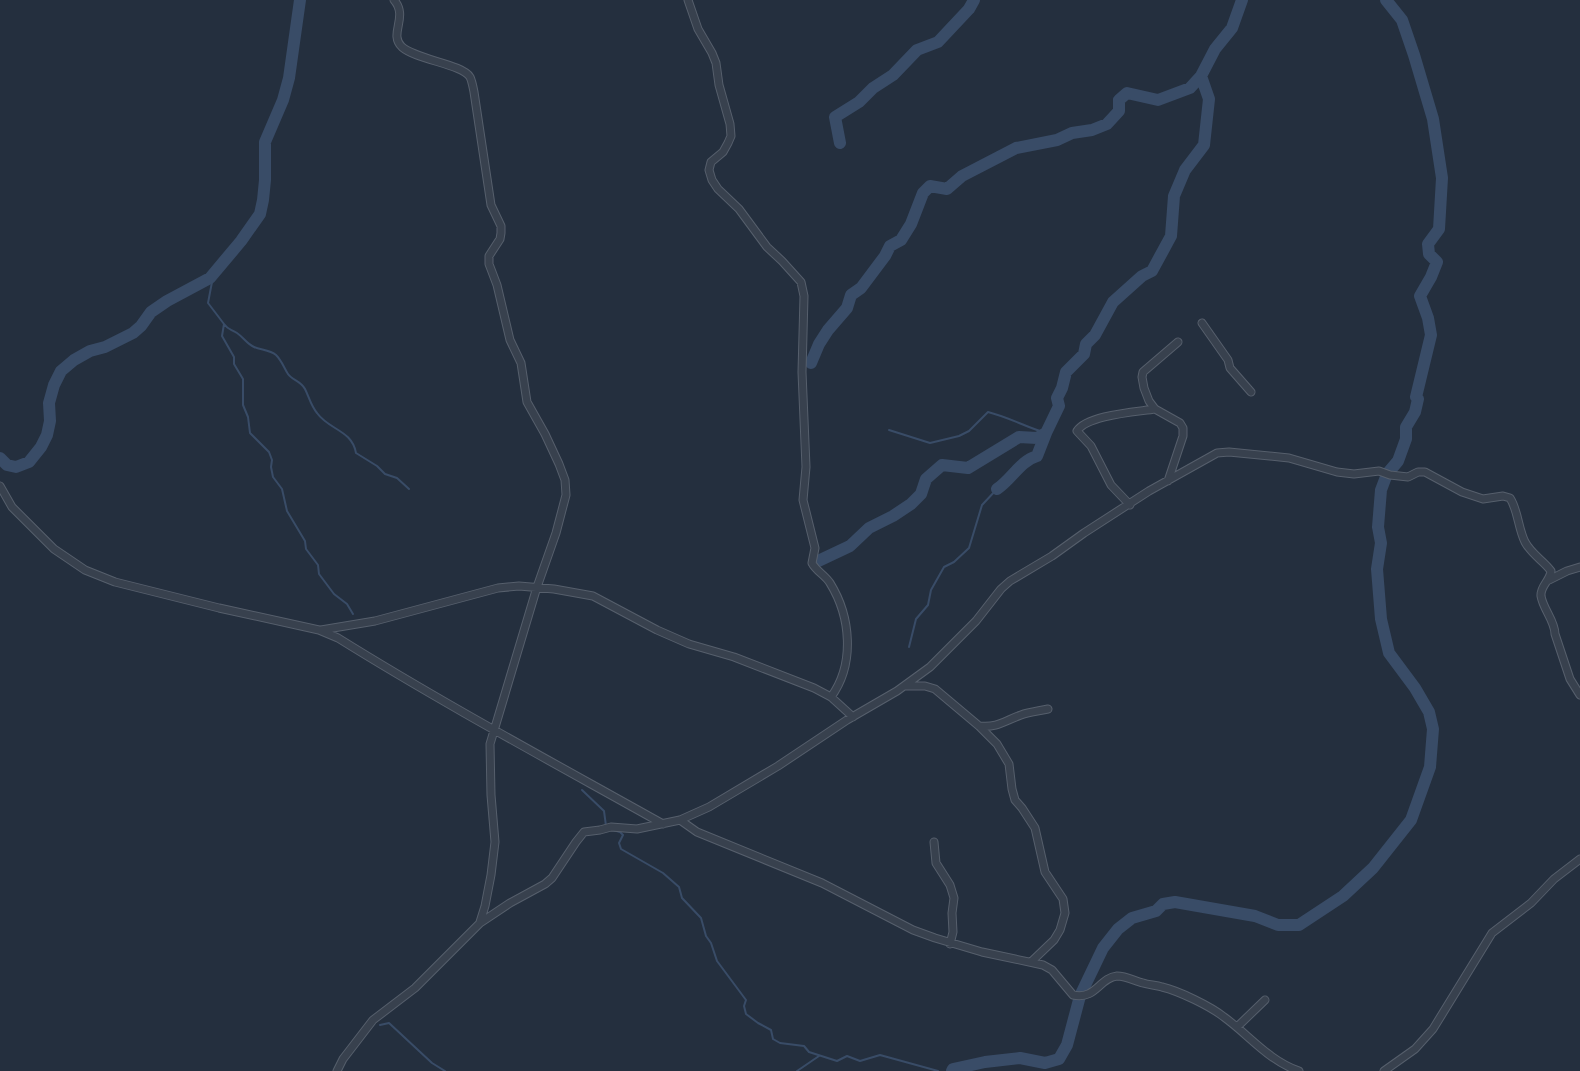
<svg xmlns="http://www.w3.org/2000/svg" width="1580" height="1071" font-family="Mulish,sans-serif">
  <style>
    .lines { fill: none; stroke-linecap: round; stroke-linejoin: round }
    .stream { stroke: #394c67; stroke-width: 2 }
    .river { stroke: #394c67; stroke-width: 12 }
    .minor-casing { stroke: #565f6c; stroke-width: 9 }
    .minor { stroke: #38414e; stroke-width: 7 }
  </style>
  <rect width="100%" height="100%" fill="#242f3e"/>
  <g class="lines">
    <path class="stream" d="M 210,278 L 212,282 L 208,303 L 224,324 L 222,336 L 234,357 L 234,364 L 243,379 L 243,405 L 248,417 L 250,433 L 269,452 L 272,460 L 271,467 L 273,477 L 282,489 L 287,511 L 305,541 L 306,549 L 318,565 L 319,574 L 334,594 L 347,604 L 353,614
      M 224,324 C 228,330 231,329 237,333 C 243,337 247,344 254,347 C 261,350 270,350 276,355 C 282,361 284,368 288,374 C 292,380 301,381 305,389 C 309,397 311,406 317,413 C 329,430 352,430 356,453 L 377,466 L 385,474 L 397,478 L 409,489
      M 889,430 L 930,443 L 959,436 L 969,431 L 988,412 C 1008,417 1026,427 1046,433
      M 909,647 L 916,619 L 928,605 L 931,590 L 944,567 L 954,562 L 969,548 L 982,505 L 997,489
      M 582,790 L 604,811 L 606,826
      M 613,830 L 620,832 L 623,835 L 619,843 L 621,849 L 663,873 L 679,887 L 682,898 L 701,918 L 706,936 L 711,943 L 717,961 L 746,1000 L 744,1006 L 746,1014 L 758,1023 L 771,1030 L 773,1039 L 780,1043 L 804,1046 L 809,1052 L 837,1061 L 847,1056 L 860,1061 L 880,1055 L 938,1071
      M 380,1025 L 389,1023 L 432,1063 L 445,1071
      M 797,1071 L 819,1056
      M 950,1071 L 953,1069"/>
    <path class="river" d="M 840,143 L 835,117 L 859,102 L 873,88 L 893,75 L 917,50 L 938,42 L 969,9 L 974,0
      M 811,363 L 819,344 L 828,330 L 847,308 L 851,295 L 861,288 L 885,256 L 890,246 L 901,240 L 911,224 L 923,193 L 930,186 L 947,189 L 962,176 L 1016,148 L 1057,140 L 1072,133 L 1092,130 L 1107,124 L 1119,111 L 1119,100 L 1127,93 L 1158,100 L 1190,88 L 1201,76
      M 0,458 L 7,465 L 16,467 L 29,462 L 41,447 L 47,435 L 50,421 L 49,403 L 54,385 L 61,371 L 74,360 L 90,351 L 105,347 L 133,333 L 141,326 L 151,312 L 167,301 L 210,278 L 241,241 L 260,214 L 263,200 L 265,180 L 265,142 L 283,100 L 289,78 L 300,0
      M 997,489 C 1012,479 1020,461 1037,456 L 1046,433
      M 814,563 L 850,546 L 869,528 L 893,516 L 911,504 L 921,494 L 926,479 L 942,465 L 968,468 L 1019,437 L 1037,438 L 1046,433 L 1059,406 L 1057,398 L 1062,388 L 1066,372 L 1084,354 L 1086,344 L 1095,335 L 1113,302 L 1142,276 L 1152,271 L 1171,236 L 1174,196 L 1185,170 L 1204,145 L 1209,99 L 1201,76 L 1215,49 L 1232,28 L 1242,0
      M 952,1071 L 953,1069 L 985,1062 L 1020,1058 L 1045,1063 L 1059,1059 L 1067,1045 L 1080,996 L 1103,948 L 1118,929 L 1132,918 L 1156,911 L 1163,904 L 1175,902 L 1255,916 L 1278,925 L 1299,925 L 1343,896 L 1373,868 L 1411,820 L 1430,767 L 1433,729 L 1429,712 L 1415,688 L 1389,653 L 1381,619 L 1377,569 L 1381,543 L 1378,527 L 1381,490 L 1387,474 L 1398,461 L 1406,439 L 1406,427 L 1415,412 L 1418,399 L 1416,397 L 1431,335 L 1428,318 L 1420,296 L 1431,277 L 1437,262 L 1429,254 L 1428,244 L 1439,229 L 1442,178 L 1433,119 L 1414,55 L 1402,20 L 1386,0"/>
    <g class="minor-casing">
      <path id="minor" d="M 394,0 C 409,17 388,34 402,47 C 417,60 462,64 470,77 C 472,81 473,87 474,92 L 491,205 L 501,226 L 501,233 L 500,239 L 489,256 L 489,264 L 497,285 L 510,340 L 521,363 L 527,402 L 545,434 L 559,464 L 565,480 L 566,495 L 556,533 L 537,587 L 490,744 L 491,795 L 495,842 L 491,875 L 485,906 L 480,922
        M 688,0 L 698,29 L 712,53 L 716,63 L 719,85 L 730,124 L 731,136 L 728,143 L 723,152 L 711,162 L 709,170 L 712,180 L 718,189 L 739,209 L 767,247 L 782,261 L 801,282 L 804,296 L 802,372 L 806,467 L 803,500 L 815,548 L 812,563 C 816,571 825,575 830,583 C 851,617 855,664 831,697
        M 1202,323 L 1228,360 L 1230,368 L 1251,392
        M 1168,481 L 1183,436 L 1183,428 L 1180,423 L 1155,409 L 1149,401 L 1144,388 L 1142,377 L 1143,372 L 1178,342
        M 0,486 L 12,507 L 54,549 L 85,570 L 115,582 L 219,608 L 319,630 L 338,638 C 444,704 554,763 663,824
        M 1130,505 L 1111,485 L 1091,446 L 1077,431 C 1087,415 1136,412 1155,409
        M 1549,580 L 1567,571 L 1580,567
        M 321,630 L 375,621 L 498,588 L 519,586 L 554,589 L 593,596 L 657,630 L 689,644 L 734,657 L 814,688 L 831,697 L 853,717
        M 905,686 L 925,686 L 935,689 L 979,726 L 997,744 L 1009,764 L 1012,789 L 1015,800 L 1022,808 L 1035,828 L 1045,872 L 1063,899 L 1065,913 L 1060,930 L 1054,940 L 1031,962
        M 979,726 C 998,728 1004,721 1021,715 C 1029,712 1039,711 1048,709
        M 680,820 L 697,832 L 822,883 L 913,930 L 935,938 L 982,952 L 1043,965 L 1052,970 L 1073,995 C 1096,1000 1099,978 1117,976 C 1126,976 1135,981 1143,983 C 1149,985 1156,985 1162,987 C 1179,991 1210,1006 1224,1017 C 1249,1035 1269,1061 1299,1071
        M 934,842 L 936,863 L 950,885 L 954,898 L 952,913 L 953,932 L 950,944
        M 1237,1027 L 1265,1000
        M 337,1071 L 343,1059 L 373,1020 L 415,988 L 480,923 L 510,903 L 545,884 L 552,878 L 576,842 L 584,832 L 600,830 L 611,827 L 637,829 L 680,820 L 709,807 L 778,766 L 847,720 L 897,691 L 930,667 L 976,621 L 1001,589 L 1010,581 L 1052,556 L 1084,533 L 1149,491 L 1217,453 L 1229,452 L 1289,458 L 1337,472 L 1354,474 L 1379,471 L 1390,475 L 1408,477 L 1418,472 L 1425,472 L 1462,492 L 1483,499 L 1503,496 L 1510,498 C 1518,510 1518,528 1525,542 C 1532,555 1543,560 1551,571 C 1550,581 1540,586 1541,596 C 1543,609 1555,621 1555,634 L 1570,679 L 1580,695
        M 1384,1071 L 1415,1049 L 1433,1029 L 1492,933 L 1531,903 L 1554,879 L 1580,859"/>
    </g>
    <use href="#minor" class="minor"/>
  </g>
</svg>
